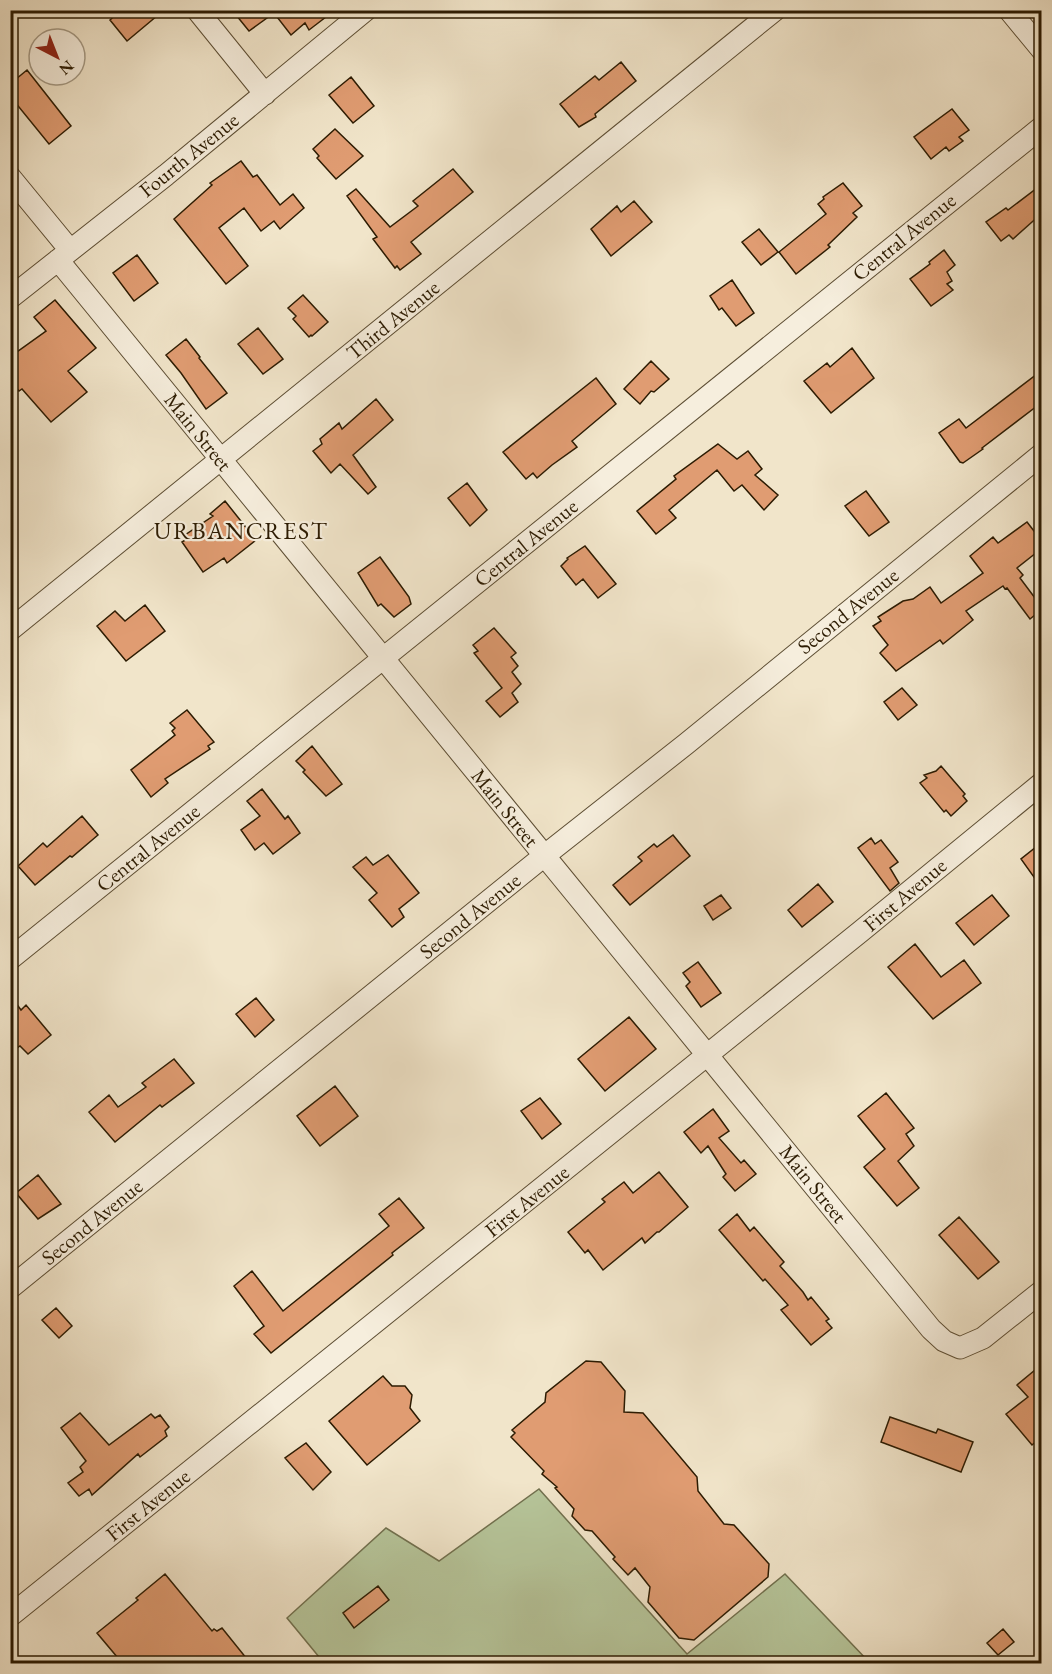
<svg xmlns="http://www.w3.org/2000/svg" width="1052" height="1674" font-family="'EB Garamond',serif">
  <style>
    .green { fill: #b6c59a; stroke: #71704e; stroke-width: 1.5 }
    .building { fill: #e09c72; stroke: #2c1b02; stroke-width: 1.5 }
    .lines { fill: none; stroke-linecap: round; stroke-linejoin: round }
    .minor-casing { stroke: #5d4e34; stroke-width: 23 }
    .minor { stroke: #f6eedd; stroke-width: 21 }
    .labels { text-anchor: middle; stroke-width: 4.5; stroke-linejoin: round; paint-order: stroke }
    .street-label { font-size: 21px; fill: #2c1b02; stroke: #f6eedd }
    .quarter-label { font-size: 24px; letter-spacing: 1.5px; fill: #2c1b02; stroke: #f6eedd }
  </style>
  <rect width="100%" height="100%" fill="#f1e5ca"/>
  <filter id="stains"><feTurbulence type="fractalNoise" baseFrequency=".00333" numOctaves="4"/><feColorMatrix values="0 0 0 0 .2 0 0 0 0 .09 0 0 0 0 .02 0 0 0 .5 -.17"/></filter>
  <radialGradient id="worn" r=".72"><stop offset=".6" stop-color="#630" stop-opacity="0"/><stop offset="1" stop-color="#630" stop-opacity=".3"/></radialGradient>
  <path class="green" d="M 539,1489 L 687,1654 L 785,1574 L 870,1663 L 324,1663 L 287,1618 L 386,1528 L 439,1561 Z"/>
  <path class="building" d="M 121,10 L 164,10 L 127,41 L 110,20 Z
    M 232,10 L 335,10 L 309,30 L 305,23 L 291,35 L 274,13 L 249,31 Z
    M 621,62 L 636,81 L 595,114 L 596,117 L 579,127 L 560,104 L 595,76 L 599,80 Z
    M 27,70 L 71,126 L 49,144 L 10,96 L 10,84 Z
    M 351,77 L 374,106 L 353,123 L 329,95 Z
    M 952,109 L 969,130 L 959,137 L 963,141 L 949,151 L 946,147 L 931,159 L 914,137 Z
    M 335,129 L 363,156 L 336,179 L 317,158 L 319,156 L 313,149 Z
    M 241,161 L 253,177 L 257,175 L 280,205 L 293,194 L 304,208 L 280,229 L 274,221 L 261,231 L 244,208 L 219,228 L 248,266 L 226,284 L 174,219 L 212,185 L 210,183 Z
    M 453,169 L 473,192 L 411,242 L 421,254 L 400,270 L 397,266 L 395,268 L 373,239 L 377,237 L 347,196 L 356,189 L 390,227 L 418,206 L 413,201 Z
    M 843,183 L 862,206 L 853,213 L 857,217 L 828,245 L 830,247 L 796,274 L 779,252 L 826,214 L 818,204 L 824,199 L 823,197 Z
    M 1041,185 L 1041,214 L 1013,239 L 1009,235 L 1001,241 L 986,222 L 1006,208 L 1008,210 Z
    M 634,201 L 652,222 L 611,256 L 591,229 L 617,206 L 621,212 Z
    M 759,229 L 778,252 L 761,265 L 742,242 Z
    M 944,250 L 955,265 L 947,272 L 952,281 L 947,284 L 953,290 L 931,306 L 910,279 L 930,264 L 929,262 Z
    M 137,255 L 158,283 L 134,301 L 113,273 Z
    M 732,280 L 754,313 L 736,326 L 722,308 L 719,310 L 710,296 Z
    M 303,295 L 328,322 L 312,336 L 311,335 L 309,337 L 293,319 L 296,316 L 288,308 Z
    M 55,300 L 96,348 L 68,371 L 87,392 L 51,422 L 22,389 L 19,391 L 10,381 L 10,357 L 46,331 L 34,317 Z
    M 258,328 L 283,359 L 263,374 L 238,344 Z
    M 186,339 L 200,357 L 199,358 L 227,393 L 206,409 L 181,373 L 166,355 Z
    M 852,348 L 874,378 L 831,413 L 804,381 L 827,363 L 830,367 Z
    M 651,361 L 669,379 L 654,392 L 651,391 L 640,404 L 624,389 Z
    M 1041,371 L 1041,403 L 982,448 L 983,449 L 963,463 L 960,462 L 939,433 L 959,419 L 966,428 Z
    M 596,378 L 616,404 L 572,441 L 577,447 L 552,465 L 537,478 L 533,473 L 526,479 L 503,452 Z
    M 376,399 L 393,420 L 353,455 L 376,487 L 368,494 L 340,464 L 331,473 L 313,451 L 322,444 L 320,439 L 339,423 L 342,429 Z
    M 718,444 L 737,459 L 748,451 L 762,469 L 755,475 L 778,495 L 764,510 L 742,485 L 734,491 L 717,470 L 669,510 L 676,518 L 656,534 L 637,511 L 676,479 L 674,476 Z
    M 467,483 L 487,510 L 470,526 L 448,498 Z
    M 866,491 L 889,522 L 869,536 L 845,506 Z
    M 225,501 L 256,540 L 227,563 L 224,558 L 203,572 L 182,542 L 187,539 L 185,535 L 213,516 L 210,514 Z
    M 1027,522 L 1041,540 L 1041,549 L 1017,568 L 1023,575 L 1020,578 L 1041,606 L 1041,610 L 1030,619 L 1007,588 L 1005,589 L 1003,586 L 966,611 L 973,620 L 943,644 L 940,640 L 896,671 L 880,653 L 888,645 L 873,626 L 881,621 L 878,617 L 903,601 L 913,599 L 930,587 L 941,603 L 983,573 L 970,556 L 993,537 L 998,543 Z
    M 585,546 L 616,584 L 598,598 L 583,579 L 576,585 L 561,566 L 568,559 L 567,558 Z
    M 380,557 L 409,597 L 411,604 L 394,617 L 381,604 L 378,606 L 358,573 Z
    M 145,605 L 165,631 L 126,661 L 97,626 L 115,611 L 125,621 Z
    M 494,628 L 516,653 L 511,657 L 518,666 L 512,672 L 521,684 L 512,693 L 518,702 L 500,717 L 486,701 L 502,688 L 474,653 L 478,651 L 473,645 Z
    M 902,688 L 917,705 L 898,720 L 884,702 Z
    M 187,710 L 214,742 L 208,746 L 210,749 L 165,779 L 168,783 L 151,797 L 131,770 L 175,735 L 172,731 L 175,728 L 170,723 Z
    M 312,746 L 342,784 L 326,796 L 303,772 L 305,770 L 296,761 Z
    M 941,766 L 965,794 L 963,796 L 967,801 L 951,816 L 946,810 L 944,812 L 920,783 L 927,778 L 924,775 L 936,771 Z
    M 262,789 L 285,819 L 288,816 L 300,833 L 273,854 L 264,843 L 255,850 L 241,830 L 260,816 L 247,801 Z
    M 82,816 L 98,835 L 72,857 L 70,856 L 35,885 L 18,866 L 43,843 L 47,847 Z
    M 673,835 L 690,856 L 630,905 L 613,885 L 642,861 L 638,857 L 654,844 L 657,847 Z
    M 871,838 L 875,844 L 881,840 L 898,862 L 890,868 L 899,883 L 890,891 L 858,848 Z
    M 1041,843 L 1041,887 L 1021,859 Z
    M 388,855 L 419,893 L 399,909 L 404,917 L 392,927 L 369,900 L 377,893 L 353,867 L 366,857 L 373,865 Z
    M 818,884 L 833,902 L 802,927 L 788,910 Z
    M 721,895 L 731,908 L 713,920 L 704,906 Z
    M 992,895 L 1009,916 L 974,945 L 956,923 Z
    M 915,944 L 941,977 L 964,960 L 981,983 L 933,1019 L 888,967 Z
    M 698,962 L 721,993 L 701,1007 L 686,986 L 690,982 L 683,973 Z
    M 10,995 L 21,1010 L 26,1005 L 51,1035 L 28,1054 L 20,1046 L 10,1053 Z
    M 256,998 L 274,1020 L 255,1037 L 236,1014 Z
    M 629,1017 L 656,1049 L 605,1091 L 578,1059 Z
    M 174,1059 L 194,1083 L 162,1107 L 160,1105 L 115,1142 L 89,1112 L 109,1095 L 118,1107 L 146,1087 L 142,1083 Z
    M 335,1086 L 358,1116 L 320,1146 L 297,1116 Z
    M 886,1093 L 914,1128 L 906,1134 L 914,1146 L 898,1161 L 919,1188 L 897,1206 L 864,1167 L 885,1149 L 858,1116 Z
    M 540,1098 L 561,1124 L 542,1139 L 521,1111 Z
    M 713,1109 L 729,1131 L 719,1138 L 741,1163 L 744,1160 L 756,1174 L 735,1191 L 723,1177 L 726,1174 L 708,1146 L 701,1153 L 684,1132 Z
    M 659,1172 L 688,1207 L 659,1232 L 657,1232 L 645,1243 L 642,1238 L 603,1270 L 588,1250 L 585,1253 L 568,1232 L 605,1202 L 602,1199 L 624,1182 L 633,1193 Z
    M 38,1175 L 61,1204 L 38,1219 L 16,1193 Z
    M 399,1198 L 424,1228 L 392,1253 L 393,1255 L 271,1353 L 254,1334 L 264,1326 L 234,1286 L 252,1271 L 283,1311 L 389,1226 L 379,1214 Z
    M 737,1214 L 750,1231 L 754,1227 L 784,1262 L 780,1266 L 803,1292 L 808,1300 L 811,1297 L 829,1319 L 826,1321 L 832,1328 L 811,1345 L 781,1310 L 788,1305 L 765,1279 L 763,1281 L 719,1230 Z
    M 959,1217 L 999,1262 L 978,1279 L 939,1235 Z
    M 56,1308 L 72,1326 L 59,1338 L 42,1320 Z
    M 586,1361 L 601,1362 L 625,1391 L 624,1412 L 643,1413 L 697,1477 L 698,1491 L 724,1524 L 734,1525 L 769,1564 L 768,1577 L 694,1640 L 679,1638 L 648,1602 L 650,1587 L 635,1568 L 628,1575 L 613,1559 L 615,1557 L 592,1531 L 585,1530 L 572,1516 L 574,1509 L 555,1488 L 557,1487 L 542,1474 L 544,1471 L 511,1437 L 515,1433 L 512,1430 L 545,1402 L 546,1393 Z
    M 1041,1365 L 1041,1437 L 1032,1445 L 1006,1414 L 1028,1397 L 1017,1385 Z
    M 383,1376 L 392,1386 L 405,1386 L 412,1395 L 410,1408 L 420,1421 L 367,1465 L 329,1421 Z
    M 80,1413 L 109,1445 L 151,1414 L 155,1418 L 160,1415 L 169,1427 L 165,1431 L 167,1436 L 140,1457 L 138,1454 L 92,1495 L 89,1489 L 79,1496 L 68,1483 L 83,1472 L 80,1467 L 86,1461 L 61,1428 Z
    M 890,1417 L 936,1433 L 938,1429 L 973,1442 L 961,1472 L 881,1442 Z
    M 306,1443 L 331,1472 L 313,1490 L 285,1458 Z
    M 165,1574 L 212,1631 L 214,1629 L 217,1631 L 222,1628 L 251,1664 L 123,1664 L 97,1633 L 138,1600 L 136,1598 Z
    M 378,1586 L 389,1600 L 354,1628 L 343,1613 Z
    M 1003,1629 L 1014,1642 L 998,1655 L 987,1643 Z"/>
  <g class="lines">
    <g class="minor-casing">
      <path id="minor" d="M 197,10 L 265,94
        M 1009,10 L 1042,50
        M 10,177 L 70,250
        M 58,260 L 931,1329 L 944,1341 L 960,1348 L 983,1338 L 1042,1291
        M 10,298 L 166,175 L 366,10
        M 10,630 L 775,10
        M 10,959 L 1042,127
        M 10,1288 L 544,856 L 686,744 L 1042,454
        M 10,1616 L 860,932 L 1042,783"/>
    </g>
    <use href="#minor" class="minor"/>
  </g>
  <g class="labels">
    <g class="street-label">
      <text transform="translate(189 155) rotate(-39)" y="7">Fourth Avenue</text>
      <text transform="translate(904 237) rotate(-39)" y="7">Central Avenue</text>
      <text transform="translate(393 320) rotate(-39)" y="7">Third Avenue</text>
      <text transform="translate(198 432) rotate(51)" y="7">Main Street</text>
      <text transform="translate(526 543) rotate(-39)" y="7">Central Avenue</text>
      <text transform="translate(848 611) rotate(-39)" y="7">Second Avenue</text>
      <text transform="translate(505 808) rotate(51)" y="7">Main Street</text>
      <text transform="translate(148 848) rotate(-39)" y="7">Central Avenue</text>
      <text transform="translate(905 895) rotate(-40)" y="7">First Avenue</text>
      <text transform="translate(470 916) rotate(-39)" y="7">Second Avenue</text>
      <text transform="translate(813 1184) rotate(51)" y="7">Main Street</text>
      <text transform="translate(527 1201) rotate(-39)" y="7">First Avenue</text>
      <text transform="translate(92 1222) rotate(-39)" y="7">Second Avenue</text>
      <text transform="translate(148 1505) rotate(-39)" y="7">First Avenue</text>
    </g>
    <g class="quarter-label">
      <text x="241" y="539">URBANCREST</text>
    </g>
  </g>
  <rect width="1052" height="1674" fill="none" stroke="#f1e5ca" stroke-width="36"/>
  <rect x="12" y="12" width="1028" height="1650" fill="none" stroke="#2c1b02" stroke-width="3"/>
  <rect x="18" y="18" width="1016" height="1638" fill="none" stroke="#2c1b02" stroke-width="1.5"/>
  <g transform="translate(57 57) rotate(138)"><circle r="28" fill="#f6eedd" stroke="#a59a85" stroke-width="1.5"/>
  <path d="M0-4.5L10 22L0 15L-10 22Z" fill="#8f2418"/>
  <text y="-9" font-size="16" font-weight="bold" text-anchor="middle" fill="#2c1b02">N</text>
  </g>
  <rect width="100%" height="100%" filter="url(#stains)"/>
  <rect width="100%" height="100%" fill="url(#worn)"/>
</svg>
